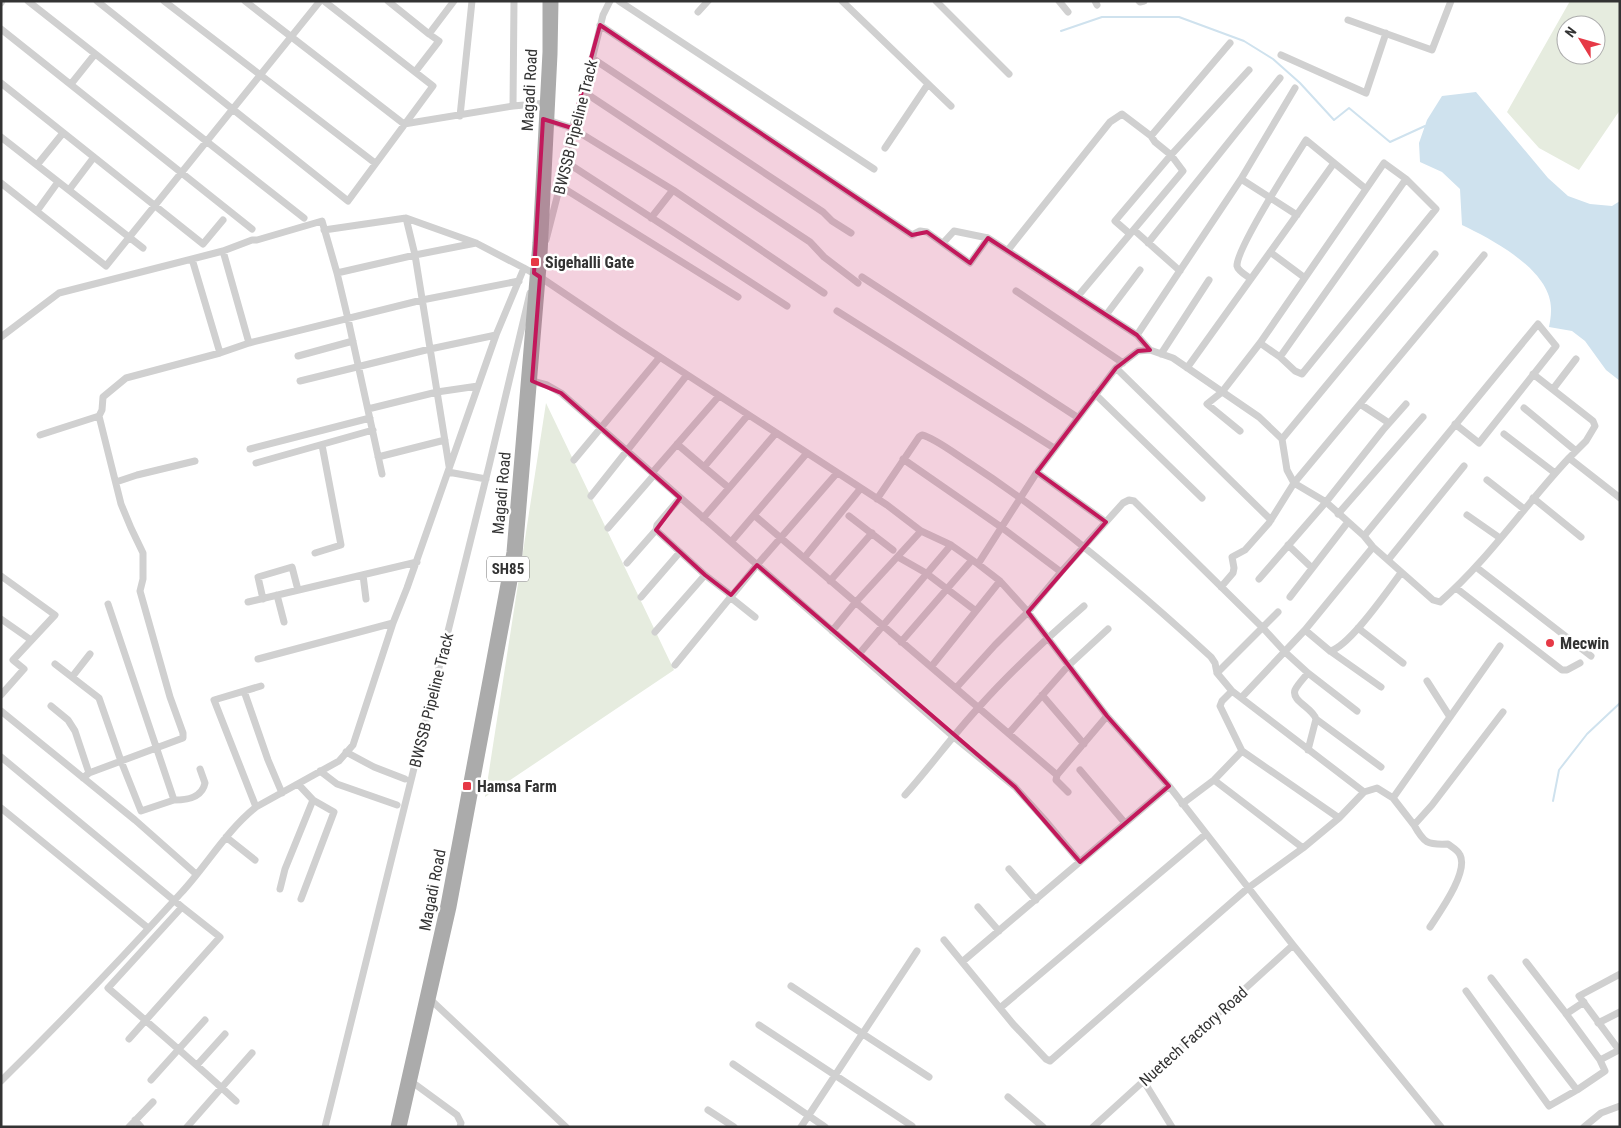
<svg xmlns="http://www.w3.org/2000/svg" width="1621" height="1128" font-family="'Roboto Condensed',sans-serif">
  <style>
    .green { fill: #e6ecdf; fill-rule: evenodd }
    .water { fill: #cfe2ee }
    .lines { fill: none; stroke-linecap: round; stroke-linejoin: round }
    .stream { stroke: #cfe2ee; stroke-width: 2 }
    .minor { stroke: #d0d0d0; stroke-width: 7 }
    .major { stroke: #ababab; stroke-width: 9 }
    .marked { fill: #c2185b; fill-opacity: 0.2; stroke: #c2185b; stroke-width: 4; stroke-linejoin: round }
    .poi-dot { fill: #e63946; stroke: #fff; stroke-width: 2 }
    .labels { text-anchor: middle; stroke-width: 5; stroke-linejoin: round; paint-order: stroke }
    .shield { fill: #fff; stroke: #707070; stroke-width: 1 }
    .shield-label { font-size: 15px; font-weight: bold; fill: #333 }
    .street-label { font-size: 16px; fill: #333; stroke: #fff }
    .poi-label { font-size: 16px; font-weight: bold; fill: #333; stroke: #fff; text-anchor: start }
  </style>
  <rect width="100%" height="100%" fill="#fff"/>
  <path class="green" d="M 1570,1 L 1620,1 L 1620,110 L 1579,170 L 1539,148 L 1507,112 ZM 1566,25 L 1596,25 L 1596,55 L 1566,55 Z
    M 546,403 L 674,670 L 485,797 Z"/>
  <path class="water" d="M 1476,92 L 1548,178 L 1568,196 L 1590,204 L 1612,206 L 1620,201 L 1620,381 L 1606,370 L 1585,341 L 1572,331 L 1549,327 C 1550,322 1551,316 1551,311 C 1553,271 1493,240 1462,225 L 1460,189 L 1442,172 L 1420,162 L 1419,143 L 1427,120 L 1442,96 Z"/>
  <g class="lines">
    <path class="stream" d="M 1061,31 L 1102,17 L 1179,17 L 1244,41 L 1273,59 L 1300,83 L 1334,120 L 1349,108 L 1390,142 L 1425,126 L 1426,127
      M 1553,801 L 1559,770 L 1587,734 L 1620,703"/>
    <path class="minor" d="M 28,1 L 304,218
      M 97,1 L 348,201 L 433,86 L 324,1
      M 164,1 L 375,163
      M 245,1 L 404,124 L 513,106 L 547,103
      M 388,1 L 429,34
      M 619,1 L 874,169
      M 842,1 L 951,106
      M 936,1 L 1009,74
      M 1059,1 L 1068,12
      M 1095,1 L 1097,5
      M 1139,1 L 1140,2 L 1144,1
      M 1,3 L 2,1
      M 698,12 L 708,1
      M 1348,20 L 1432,50 L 1451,1
      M 600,25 L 912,235 L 920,231 L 927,232 L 970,263 L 988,238
      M 1,29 L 252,229
      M 1281,55 L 1366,93 L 1386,33
      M 592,58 L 823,212 L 832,221 L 851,233
      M 415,72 L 439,41 L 429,34 L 454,1
      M 1,83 L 203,244 L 223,220
      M 71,84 L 95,54
      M 584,92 L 810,242 L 824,257 L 858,283
      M 513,106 L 514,1
      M 460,116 L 472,1
      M 545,119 L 572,128 L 673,190 L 824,293
      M 1151,136 L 1230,43
      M 1,137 L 143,248
      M 885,148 L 928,84
      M 566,162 L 787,306
      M 37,165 L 63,133
      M 1241,179 L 1297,215
      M 1,183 L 106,266 L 320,1
      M 560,186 L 738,297
      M 69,190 L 94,157
      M 37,211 L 58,182
      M 406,218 L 415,255 L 449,466
      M 651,218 L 673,190
      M 324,230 L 406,218 L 476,243 L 524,268
      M 1134,230 L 1180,271
      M 546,240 L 566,162 L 572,128 L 584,92 L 603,15 L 610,1
      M 943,243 L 954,231 L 988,238 L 1137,335 L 1150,350
      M 1148,243 L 1280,78
      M 1008,250 L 1110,122 L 1122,114 L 1151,136 L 1155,142 L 1171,155 L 1115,221 L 1130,234
      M 223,251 L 249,343
      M 1270,252 L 1305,278
      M 192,259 L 220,353
      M 337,273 L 415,255 L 476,243
      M 862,277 L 1077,417
      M 1251,279 C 1247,276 1238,271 1237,266 C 1236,249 1294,159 1306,140 L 1366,189
      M 1016,291 L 1123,363
      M 1078,296 L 1183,171 L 1171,155 L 1249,70
      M 837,311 L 1054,448
      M 1106,315 L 1140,270
      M 1137,335 L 1241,179 L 1295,88
      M 1,337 L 59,293 L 223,251 L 252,240 L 257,240 L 322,221 L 337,273 L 348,319 L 382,474
      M 1161,354 L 1209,280
      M 298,356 L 353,341
      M 1280,357 L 1406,179
      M 1116,368 L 1271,520
      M 1187,368 L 1334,163
      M 1533,374 L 1593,421 L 1595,426 L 1586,441 L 1569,458
      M 300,381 L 430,349 L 496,335
      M 532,381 L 547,385 L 561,393 L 844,641 L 954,737 L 1015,787 L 1044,819 L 1080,862
      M 1553,389 L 1576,359
      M 1095,394 L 1202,498
      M 1360,404 L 1389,423
      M 1524,408 L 1576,451
      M 368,409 L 437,392 L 478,386
      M 748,415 L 704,467 L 729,488 L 776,433
      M 1240,431 L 1207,404 L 1222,392 L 1260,343 L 1384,163 L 1406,179 L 1436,209 L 1302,374 L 1295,371 L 1280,357 L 1260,343
      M 1504,434 L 1555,473
      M 40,435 L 99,416 L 102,410 L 103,397 L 126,378 L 220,353 L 249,343 L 422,300 L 519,281
      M 1282,439 L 1435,254
      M 677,444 L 704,467
      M 250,449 L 370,418
      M 378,457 L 445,440
      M 903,459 L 1001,527 L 1061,572
      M 574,460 L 660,357
      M 256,463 L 373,430
      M 448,472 L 486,479
      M 1037,472 L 1106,522
      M 652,473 L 719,396
      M 1487,480 L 1524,509
      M 116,482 L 137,475 L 195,461
      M 591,496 L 687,375
      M 680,498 L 657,525 L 656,530 L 705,575 L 731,595
      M 1533,498 L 1581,537
      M 877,499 L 919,437 L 922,435 C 935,438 958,456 971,464 C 1055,519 1137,589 1211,657 L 1215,663 L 1217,673 L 1232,691 L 1222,701 L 1220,706 L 1242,751
      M 1338,514 L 1423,417
      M 754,515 L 1057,775
      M 1467,515 L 1500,538
      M 849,516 L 893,550
      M 703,518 L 729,488
      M 608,528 L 654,475
      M 1364,536 L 1538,324 L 1556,346 L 1479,443 L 1455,424
      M 731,542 L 807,453
      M 1288,545 L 1312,568
      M 1373,547 L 1305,630 L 1330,651 L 1381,687
      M 315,553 L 341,545 L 322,445
      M 898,557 L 926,573 L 976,611
      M 804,558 L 861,488
      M 1388,560 L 1464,466
      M 627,563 L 656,530
      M 978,564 L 1037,472 L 1103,385 L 1116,368 L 1138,351 L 1150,350 L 1173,358 L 1259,417 L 1282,439 L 1287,470 L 1294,483 L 1326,502 L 1364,536 L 1373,547 L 1433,600 L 1440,602 C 1489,559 1525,505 1569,458 L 1620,498
      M 1476,567 L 1591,656
      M 363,575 L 366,599
      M 1,576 L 55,615 L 13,660 L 24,669 L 1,695
      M 1259,579 L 1326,502 L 1383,430 L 1406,404
      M 830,581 L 872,533
      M 1221,587 L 1233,573 L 1234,568 L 1232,557 L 1245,550 L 1269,523 L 1294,483 L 1484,255
      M 1456,588 L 1562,670 L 1567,670 L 1580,663
      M 277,595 L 284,622
      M 641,597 L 680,552
      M 730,597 L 755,617
      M 1290,597 L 1348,522
      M 263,599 L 258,577 L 292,567 L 298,590
      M 248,602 L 417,562
      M 1,619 L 31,640
      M 1358,628 L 1403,663
      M 832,631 L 855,603 L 921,531
      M 655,632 L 705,575
      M 901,642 L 972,560
      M 1330,651 C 1349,647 1388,590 1401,573
      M 859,654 L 951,545
      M 258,659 L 393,623
      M 55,664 L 99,698 L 121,761 L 141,811 L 174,800 L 108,604
      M 675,665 L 757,565 L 837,473
      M 931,667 L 1000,581
      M 1217,673 L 1278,612
      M 72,677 L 90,654
      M 1427,681 L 1450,717
      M 956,688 L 995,645 L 1028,612 L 1061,572 L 1123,503 L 1129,500 L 1134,501 L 1263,628 L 1285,652 L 1308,673 L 1357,711
      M 244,691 L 268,760 L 282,793
      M 1232,691 L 1364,792
      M 1042,695 L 1084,744
      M 1241,698 L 1305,630
      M 51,706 L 68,720 L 75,731 L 89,773
      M 1,711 L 135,820 L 196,874
      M 1316,719 L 1381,767
      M 1009,733 L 1068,666 L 1108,629
      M 1308,750 L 1316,719 C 1313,708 1291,701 1295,690 C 1298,684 1304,678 1308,673
      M 346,752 L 374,767 L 405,779
      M 1,757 L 182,907
      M 1080,770 L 1125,823
      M 320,771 L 337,784 L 397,805
      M 83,778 L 89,773 L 183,738 L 183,733 L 170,697 L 140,591 L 143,579 L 143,553 L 131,528 L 121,504 L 99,416
      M 1214,780 L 1303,848
      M 298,784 L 313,800 L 334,812 L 301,899
      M 1068,792 L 1056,780 L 1057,775 L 1107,716
      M 905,795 C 931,766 953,735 979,707 C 1012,670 1047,638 1084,606
      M 1393,798 L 1414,825 L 1432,805 L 1503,712
      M 174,800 C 187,800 202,798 205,783 L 200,769
      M 1182,804 L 1214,780 L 1242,751 L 1339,818
      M 256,807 L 214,700 L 261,686
      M 1,808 L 148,928
      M 1414,825 C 1424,843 1427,845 1448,844 C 1452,847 1458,850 1460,855 C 1469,872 1439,913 1430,927
      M 226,837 L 255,860
      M 1009,869 L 1036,900
      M 280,889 L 285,869 L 313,800
      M 978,907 L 999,931
      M 944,940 L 1013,1024 L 1046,1059 L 1050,1061 L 1248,888 L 1303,848 L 1339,818 L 1364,792 L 1377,788 L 1393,798 L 1500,646
      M 962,962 L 1169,786
      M 1526,962 L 1564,1011 L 1600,1060 L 1619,1050 L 1579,996 L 1620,974
      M 1491,978 L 1577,1090
      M 791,986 L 863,1034 L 929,1077
      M 1466,991 L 1549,1106 L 1577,1090 L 1605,1071 L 1600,1060
      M 431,1000 L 566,1127
      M 1000,1008 L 1206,834
      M 1566,1014 L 1584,1002
      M 1598,1023 L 1620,1012
      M 759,1025 L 912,1126
      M 129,1039 L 220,937 L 182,907 L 108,988 C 151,1025 194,1062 236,1101
      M 733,1064 L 825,1127
      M 197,1065 L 225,1034
      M 151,1080 L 205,1020
      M 1143,1080 L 1172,1127
      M 1,1081 C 63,1020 123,957 181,893 C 207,865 226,831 256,807 L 339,761 L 353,745 L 393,623 L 407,588 L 496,335 L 524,268 L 540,277 L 620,331 L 887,505 L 921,531 L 951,545 L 978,564 L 1000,581 L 1028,612 L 1107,716 L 1169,786 L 1293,945 L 1441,1127
      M 412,1082 L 457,1115 L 461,1123 L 460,1127
      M 1008,1097 L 1043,1127
      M 708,1110 L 734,1127
      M 135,1120 L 141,1127
      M 129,1127 L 153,1102
      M 187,1127 L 252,1053
      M 325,1127 L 489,466 L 530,293
      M 801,1127 L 917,951
      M 1093,1127 L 1293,945
      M 1584,1127 L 1601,1113 L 1620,1106"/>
    <path class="major" d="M 395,1127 L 445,905 L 511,552 L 537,243 L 547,52 L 547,1
      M 402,1127 L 452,907 L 518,554 L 543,254 L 553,54 L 554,1"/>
  </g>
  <path class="marked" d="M 600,25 L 912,235 L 927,232 L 970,263 L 988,238 L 1137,335 L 1150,350 L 1138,351 L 1116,368 L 1037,472 L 1106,522 L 1028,612 L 1107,716 L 1169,786 L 1080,862 L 1015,787 L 757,565 L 731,595 L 705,575 L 656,530 L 680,498 L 561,393 L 532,381 L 540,277 L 534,273 L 543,119 L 572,128 Z"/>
  <g class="poi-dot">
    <rect x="530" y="257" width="10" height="10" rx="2.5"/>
    <circle cx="1550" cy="643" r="5"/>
    <rect x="462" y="781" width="10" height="10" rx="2.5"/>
  </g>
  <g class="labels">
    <rect class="shield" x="487" y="556.5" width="42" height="25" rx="4"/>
    <g class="shield-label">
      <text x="508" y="574">SH85</text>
    </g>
    <g class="street-label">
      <text transform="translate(529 90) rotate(-87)" y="6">Magadi Road</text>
      <text transform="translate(575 127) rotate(-76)" y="6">BWSSB Pipeline Track</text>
      <text transform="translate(501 493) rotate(-85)" y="6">Magadi Road</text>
      <text transform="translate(431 700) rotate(-76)" y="6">BWSSB Pipeline Track</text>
      <text transform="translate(432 890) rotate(-79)" y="6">Magadi Road</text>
      <text transform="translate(1193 1036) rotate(-42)" y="6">Nuetech Factory Road</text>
    </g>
    <g class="poi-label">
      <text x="545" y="268">Sigehalli Gate</text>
      <text x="1560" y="649">Mecwin</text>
      <text x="477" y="792">Hamsa Farm</text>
    </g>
  </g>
  <rect width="1621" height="1128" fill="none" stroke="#333333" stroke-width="5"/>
  <g transform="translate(1581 40) rotate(307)"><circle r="24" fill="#ffffff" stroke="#adadad"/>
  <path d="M0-4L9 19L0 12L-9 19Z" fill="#e63946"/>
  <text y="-8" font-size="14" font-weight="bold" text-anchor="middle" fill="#333333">N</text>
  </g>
</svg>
